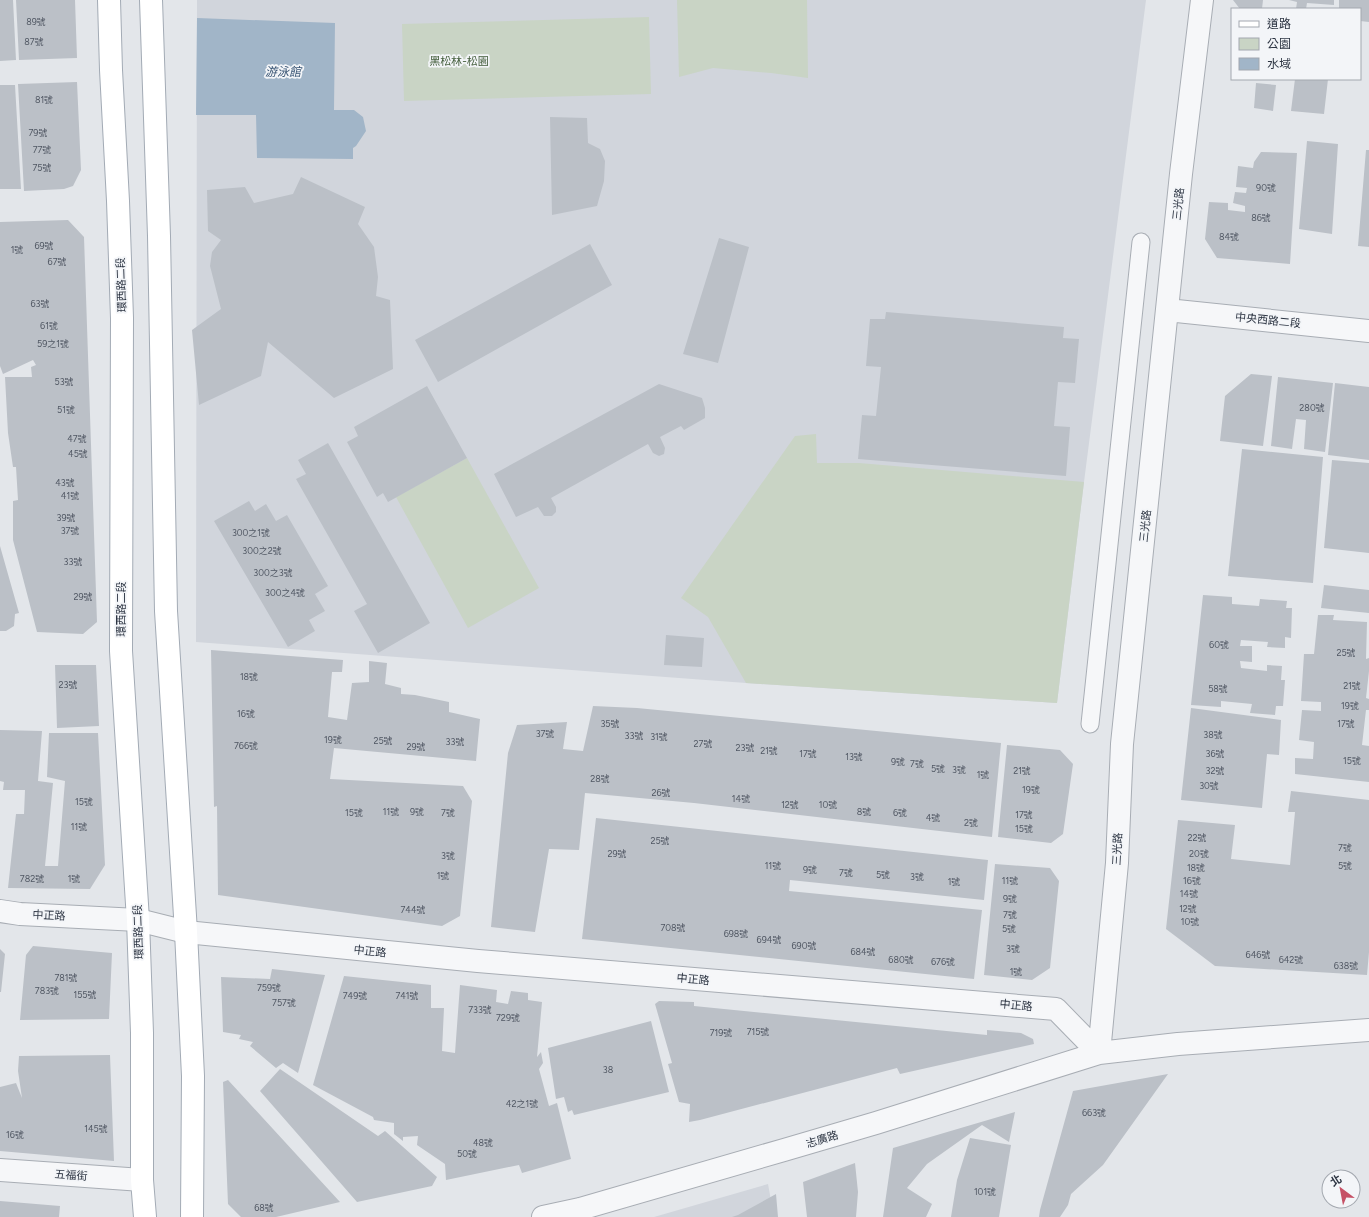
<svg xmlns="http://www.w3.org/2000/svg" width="1369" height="1217" font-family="Figtree,'Noto Sans TC',sans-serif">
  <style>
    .built { fill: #d1d5dc }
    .green { fill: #c9d4c5 }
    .water { fill: #a1b5c8 }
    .building { fill: #bbc0c7 }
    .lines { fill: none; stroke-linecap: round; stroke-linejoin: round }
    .pedestrian-casing { stroke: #a8adb4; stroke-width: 19 }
    .minor-casing { stroke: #a8adb4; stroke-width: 24 }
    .primary-casing { stroke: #a3abb5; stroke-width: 24 }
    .pedestrian { stroke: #f6f7f9; stroke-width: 17 }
    .minor { stroke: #f6f7f9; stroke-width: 22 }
    .primary { stroke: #fff; stroke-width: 22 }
    .labels { text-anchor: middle; stroke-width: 3.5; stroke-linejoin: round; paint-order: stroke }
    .number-label { font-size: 9px; fill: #505763 }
    .park-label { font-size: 11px; fill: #425c3a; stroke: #f3f5f8 }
    .street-label { font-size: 11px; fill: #2c3442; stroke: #f3f5f8 }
    .water-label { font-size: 12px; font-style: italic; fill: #385473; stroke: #f3f5f8 }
  </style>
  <rect width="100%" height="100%" fill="#e3e6ea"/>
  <path class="built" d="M 197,0 L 1146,0 L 1084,482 L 1057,703 L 746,683 L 196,642 Z
    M 768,1184 L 774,1217 L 654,1217 Z"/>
  <path class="green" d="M 677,0 L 807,0 L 808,78 L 771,73 L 713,68 L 679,77 Z
    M 649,17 L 651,94 L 404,101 L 402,24 Z
    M 816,434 L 817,463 L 859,463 L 1084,482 L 1057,703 L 746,683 L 708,617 L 681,598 L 795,436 Z
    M 467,458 L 539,588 L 468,628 L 396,497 Z"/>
  <path class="water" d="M 197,18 L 335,23 L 334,110 L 354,110 L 363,117 L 366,131 L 356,146 L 353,148 L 353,159 L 257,158 L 256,115 L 196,115 Z"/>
  <path class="building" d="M 0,0 L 13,0 L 16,60 L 0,61 Z
    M 16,0 L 75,0 L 77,58 L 19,60 Z
    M 1233,0 L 1263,0 L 1262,9 L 1240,9 Z
    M 1289,0 L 1334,0 L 1334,5 L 1307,3 L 1306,9 L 1296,9 L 1297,2 Z
    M 1339,0 L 1369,0 L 1369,22 L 1360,21 L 1360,9 L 1339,9 Z
    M 1295,79 L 1328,79 L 1324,114 L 1291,111 Z
    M 77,82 L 81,170 L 73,186 L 64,189 L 24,191 L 18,84 Z
    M 1256,83 L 1276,85 L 1273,111 L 1254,108 Z
    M 0,85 L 15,85 L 21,189 L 0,189 Z
    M 550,117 L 587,118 L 588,143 L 600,149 L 605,161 L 604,181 L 597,206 L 552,215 Z
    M 1307,141 L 1338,144 L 1332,234 L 1299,229 Z
    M 1366,150 L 1369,150 L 1369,247 L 1358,246 Z
    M 1261,152 L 1297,153 L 1290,264 L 1217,258 L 1205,239 L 1209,202 L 1228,203 L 1228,210 L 1245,212 L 1245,206 L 1233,203 L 1235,192 L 1246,193 L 1247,188 L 1236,187 L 1238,166 L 1253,168 L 1254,162 Z
    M 301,177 L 365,207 L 358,224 L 374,247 L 378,277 L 376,296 L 390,300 L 393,369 L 334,398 L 268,342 L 261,376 L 199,405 L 192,330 L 221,309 L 210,266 L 212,252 L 221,240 L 208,231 L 207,190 L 245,187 L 254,203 L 293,194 Z
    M 68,220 L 84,237 L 97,622 L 83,634 L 37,632 L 13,540 L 13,501 L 18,500 L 16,467 L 13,467 L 8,433 L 5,377 L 32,377 L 31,367 L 36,365 L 33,360 L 3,374 L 0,366 L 0,222 Z
    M 719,238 L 749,247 L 718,363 L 683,354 Z
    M 590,244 L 612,285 L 438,382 L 415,340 Z
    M 886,312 L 1064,327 L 1063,338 L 1079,339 L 1075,383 L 1058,382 L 1054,426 L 1070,427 L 1066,476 L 858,459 L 862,415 L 876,416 L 881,367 L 866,366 L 870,319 L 885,319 Z
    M 1251,374 L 1272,376 L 1263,446 L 1220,441 L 1225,396 Z
    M 1278,377 L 1333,383 L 1325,452 L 1304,449 L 1306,420 L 1296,419 L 1292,449 L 1271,446 Z
    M 1335,383 L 1369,387 L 1369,460 L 1328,455 Z
    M 659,384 L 702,398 L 705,408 L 705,418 L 684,430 L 681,426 L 660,437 L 665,448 L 664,454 L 659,456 L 653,453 L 648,444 L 551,498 L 556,507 L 556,512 L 552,516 L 544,516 L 538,507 L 516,517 L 494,474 Z
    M 427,386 L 467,458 L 388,502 L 383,493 L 377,497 L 347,442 L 358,436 L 354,427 Z
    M 328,443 L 430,623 L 378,653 L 354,611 L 367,604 L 296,479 L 306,474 L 298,460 Z
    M 1242,449 L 1323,457 L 1313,583 L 1228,576 Z
    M 1332,460 L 1369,463 L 1369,553 L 1324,548 Z
    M 249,501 L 255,511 L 266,504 L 276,521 L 287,515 L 328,586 L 315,594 L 325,611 L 309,620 L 315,631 L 288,647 L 214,521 Z
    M 0,546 L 19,613 L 15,614 L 14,626 L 6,631 L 0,631 Z
    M 1324,585 L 1369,590 L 1369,613 L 1321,608 Z
    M 1203,595 L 1232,597 L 1232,604 L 1259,606 L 1260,599 L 1287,601 L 1286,608 L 1292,608 L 1291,638 L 1285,637 L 1285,648 L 1267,647 L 1268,642 L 1241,640 L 1240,646 L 1252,646 L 1252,662 L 1240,661 L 1241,668 L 1267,671 L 1267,665 L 1282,666 L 1281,680 L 1285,680 L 1283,706 L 1276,706 L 1275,715 L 1250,713 L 1252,704 L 1221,701 L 1221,707 L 1191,705 Z
    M 1318,615 L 1334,615 L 1333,620 L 1367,622 L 1366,659 L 1369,658 L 1369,671 L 1366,698 L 1369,699 L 1369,710 L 1366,710 L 1362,745 L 1369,746 L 1369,782 L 1295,774 L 1295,758 L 1313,759 L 1314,742 L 1299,740 L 1302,710 L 1321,711 L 1321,702 L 1301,701 L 1304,654 L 1314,654 Z
    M 666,635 L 704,638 L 702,667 L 664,665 Z
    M 211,650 L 343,660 L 342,672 L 332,672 L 328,717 L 347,720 L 352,683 L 369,682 L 369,661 L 387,663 L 385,684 L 401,688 L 401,694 L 415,695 L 449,702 L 449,712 L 480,719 L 476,761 L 334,748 L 330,779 L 463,786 L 472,801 L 460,916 L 442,926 L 218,895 L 217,806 L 214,807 Z
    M 55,665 L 96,665 L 99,726 L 57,728 Z
    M 593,706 L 637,708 L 1001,743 L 992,837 L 694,803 L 585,793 L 579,850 L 549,849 L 535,932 L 491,927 L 508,753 L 517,725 L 567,722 L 563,749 L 583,751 Z
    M 1191,708 L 1281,720 L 1279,755 L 1267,754 L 1262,808 L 1181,800 Z
    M 0,730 L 42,731 L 38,781 L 53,783 L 45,866 L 58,866 L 65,781 L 47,777 L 49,733 L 98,733 L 105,865 L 90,889 L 8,888 L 16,814 L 24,814 L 25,790 L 3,790 L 4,782 L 0,781 Z
    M 1007,745 L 1060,750 L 1073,764 L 1063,834 L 1051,843 L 998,837 Z
    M 1291,791 L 1369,800 L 1369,952 L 1367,975 L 1215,966 L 1166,929 L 1178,820 L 1235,825 L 1231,859 L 1290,865 L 1295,812 L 1288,812 Z
    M 596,818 L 988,860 L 984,900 L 790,880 L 789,891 L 982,910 L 974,979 L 582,939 Z
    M 995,864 L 1050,868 L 1059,881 L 1050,968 L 1032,980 L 984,975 Z
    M 33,946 L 112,953 L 109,1019 L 20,1020 L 26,955 Z
    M 0,949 L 5,954 L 1,992 L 0,992 Z
    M 272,969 L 325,975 L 298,1073 L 283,1063 L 276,1068 L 250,1046 L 253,1042 L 239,1039 L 241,1035 L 223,1032 L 221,977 L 270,979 Z
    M 344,976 L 431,985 L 431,1008 L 444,1008 L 442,1051 L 455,1053 L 460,985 L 497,990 L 496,1002 L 508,1004 L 511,991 L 528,993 L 528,1000 L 542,1002 L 537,1057 L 541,1052 L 543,1063 L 539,1069 L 549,1106 L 557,1103 L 571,1159 L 522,1173 L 519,1165 L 446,1180 L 445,1164 L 417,1145 L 418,1136 L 403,1137 L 403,1141 L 394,1134 L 394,1123 L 374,1120 L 373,1117 L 313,1085 Z
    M 659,1001 L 694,1002 L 694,1006 L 987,1035 L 987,1030 L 1021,1033 L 1033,1039 L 1034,1044 L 900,1074 L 897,1068 L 700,1120 L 689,1122 L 690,1104 L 679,1102 L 668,1064 L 672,1063 L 655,1004 Z
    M 651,1021 L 669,1092 L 574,1115 L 572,1110 L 568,1112 L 564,1097 L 556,1099 L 548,1048 Z
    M 110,1055 L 114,1161 L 0,1151 L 0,1087 L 16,1083 L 22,1098 L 18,1071 L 19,1056 Z
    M 280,1069 L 378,1136 L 385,1131 L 437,1177 L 432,1186 L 357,1202 L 260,1091 Z
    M 1168,1074 L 1103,1165 L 1071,1194 L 1068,1205 L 1060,1217 L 1039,1217 L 1040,1210 L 1073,1091 Z
    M 228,1080 L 340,1202 L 276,1217 L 241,1217 L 228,1204 L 223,1082 Z
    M 1015,1112 L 1009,1142 L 982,1125 L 927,1164 L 907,1188 L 932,1204 L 926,1217 L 883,1217 L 893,1148 Z
    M 970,1138 L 1011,1145 L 999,1217 L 951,1217 L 957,1180 Z
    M 855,1163 L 858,1192 L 856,1217 L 807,1217 L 803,1182 Z
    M 776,1194 L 778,1217 L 732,1217 L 738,1215 Z
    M 0,1201 L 60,1206 L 59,1217 L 0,1217 Z"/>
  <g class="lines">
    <g class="pedestrian-casing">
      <path id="pedestrian" d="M 1090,724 L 1141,242"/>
    </g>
    <g class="minor-casing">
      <path id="minor" d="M 1167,310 L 1369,331
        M 0,911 L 20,914 L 138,920 L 186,932 L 478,961 L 1056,1009 L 1099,1053
        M 1099,1053 L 1117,863 L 1122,744 L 1181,174 L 1202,0
        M 0,1170 L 142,1180
        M 543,1217 L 580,1209 L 784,1150 L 876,1123 L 1099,1053 L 1178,1044 L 1369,1030"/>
    </g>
    <g class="primary-casing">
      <path id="primary" d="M 109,0 L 111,70 L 118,201 L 122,318 L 121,651 L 138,920 L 142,1033 L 142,1180 L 145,1217
        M 151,0 L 159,236 L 166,611 L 186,932 L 193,1076 L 192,1217"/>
    </g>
    <use href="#pedestrian" class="pedestrian"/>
    <use href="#minor" class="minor"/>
    <use href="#primary" class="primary"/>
  </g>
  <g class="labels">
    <g class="number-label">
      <text x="36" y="25">89號</text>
      <text x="34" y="45">87號</text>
      <text x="44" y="103">81號</text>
      <text x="38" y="136">79號</text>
      <text x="42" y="153">77號</text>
      <text x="42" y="171">75號</text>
      <text x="1266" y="191">90號</text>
      <text x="1261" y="221">86號</text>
      <text x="1229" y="240">84號</text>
      <text x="44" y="249">69號</text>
      <text x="17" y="253">1號</text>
      <text x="57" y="265">67號</text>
      <text x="40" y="307">63號</text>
      <text x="49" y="329">61號</text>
      <text x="53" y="347">59之1號</text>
      <text x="64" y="385">53號</text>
      <text x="1312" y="411">280號</text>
      <text x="66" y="413">51號</text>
      <text x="77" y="442">47號</text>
      <text x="78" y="457">45號</text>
      <text x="65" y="486">43號</text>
      <text x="70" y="499">41號</text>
      <text x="66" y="521">39號</text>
      <text x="70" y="534">37號</text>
      <text x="251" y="536">300之1號</text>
      <text x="262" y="554">300之2號</text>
      <text x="73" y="565">33號</text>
      <text x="273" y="576">300之3號</text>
      <text x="285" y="596">300之4號</text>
      <text x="83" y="600">29號</text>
      <text x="1219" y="648">60號</text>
      <text x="1346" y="656">25號</text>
      <text x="249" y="680">18號</text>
      <text x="68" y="688">23號</text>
      <text x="1352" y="689">21號</text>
      <text x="1218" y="692">58號</text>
      <text x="1350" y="709">19號</text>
      <text x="246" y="717">16號</text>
      <text x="610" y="727">35號</text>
      <text x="1346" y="727">17號</text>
      <text x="545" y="737">37號</text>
      <text x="1213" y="738">38號</text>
      <text x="634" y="739">33號</text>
      <text x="659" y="740">31號</text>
      <text x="333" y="743">19號</text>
      <text x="383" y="744">25號</text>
      <text x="455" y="745">33號</text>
      <text x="703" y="747">27號</text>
      <text x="246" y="749">766號</text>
      <text x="416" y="750">29號</text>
      <text x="745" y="751">23號</text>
      <text x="769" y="754">21號</text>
      <text x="808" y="757">17號</text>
      <text x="1215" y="757">36號</text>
      <text x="854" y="760">13號</text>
      <text x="1352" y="764">15號</text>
      <text x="898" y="765">9號</text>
      <text x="917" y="767">7號</text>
      <text x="938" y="772">5號</text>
      <text x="959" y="773">3號</text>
      <text x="1022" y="774">21號</text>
      <text x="1215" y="774">32號</text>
      <text x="983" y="778">1號</text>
      <text x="600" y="782">28號</text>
      <text x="1209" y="789">30號</text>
      <text x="1031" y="793">19號</text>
      <text x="661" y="796">26號</text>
      <text x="741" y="802">14號</text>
      <text x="84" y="805">15號</text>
      <text x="790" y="808">12號</text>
      <text x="828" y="808">10號</text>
      <text x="391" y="815">11號</text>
      <text x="417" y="815">9號</text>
      <text x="864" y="815">8號</text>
      <text x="354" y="816">15號</text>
      <text x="448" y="816">7號</text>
      <text x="900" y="816">6號</text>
      <text x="1024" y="818">17號</text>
      <text x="933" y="821">4號</text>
      <text x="971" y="826">2號</text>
      <text x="79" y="830">11號</text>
      <text x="1024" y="832">15號</text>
      <text x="1197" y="841">22號</text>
      <text x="660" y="844">25號</text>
      <text x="1345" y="851">7號</text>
      <text x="617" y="857">29號</text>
      <text x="1199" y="857">20號</text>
      <text x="448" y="859">3號</text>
      <text x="773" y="869">11號</text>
      <text x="1345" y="869">5號</text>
      <text x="1196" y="871">18號</text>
      <text x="810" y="873">9號</text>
      <text x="846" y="876">7號</text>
      <text x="883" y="878">5號</text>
      <text x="443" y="879">1號</text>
      <text x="917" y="880">3號</text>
      <text x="32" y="882">782號</text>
      <text x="74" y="882">1號</text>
      <text x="1010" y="884">11號</text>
      <text x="1192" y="884">16號</text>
      <text x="954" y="885">1號</text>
      <text x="1189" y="897">14號</text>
      <text x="1010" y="902">9號</text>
      <text x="1188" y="912">12號</text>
      <text x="413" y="913">744號</text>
      <text x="1010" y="918">7號</text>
      <text x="1190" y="925">10號</text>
      <text x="673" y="931">708號</text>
      <text x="1009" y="932">5號</text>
      <text x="736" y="937">698號</text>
      <text x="769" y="943">694號</text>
      <text x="804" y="949">690號</text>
      <text x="1013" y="952">3號</text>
      <text x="863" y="955">684號</text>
      <text x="1258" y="958">646號</text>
      <text x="901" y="963">680號</text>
      <text x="1291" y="963">642號</text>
      <text x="943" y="965">676號</text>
      <text x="1346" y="969">638號</text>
      <text x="1016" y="975">1號</text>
      <text x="66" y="981">781號</text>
      <text x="269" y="991">759號</text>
      <text x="47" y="994">783號</text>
      <text x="85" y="998">155號</text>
      <text x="355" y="999">749號</text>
      <text x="407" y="999">741號</text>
      <text x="284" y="1006">757號</text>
      <text x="480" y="1013">733號</text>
      <text x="508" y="1021">729號</text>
      <text x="758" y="1035">715號</text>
      <text x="721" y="1036">719號</text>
      <text x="608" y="1073">38</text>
      <text x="522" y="1107">42之1號</text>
      <text x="1094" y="1116">663號</text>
      <text x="96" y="1132">145號</text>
      <text x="15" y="1138">16號</text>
      <text x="483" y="1146">48號</text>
      <text x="467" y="1157">50號</text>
      <text x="985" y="1195">101號</text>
      <text x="264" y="1211">68號</text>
    </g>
    <g class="park-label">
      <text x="459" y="65">黑松林-松園</text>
    </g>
    <g class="street-label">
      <text transform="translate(1178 204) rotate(-84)" y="4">三光路</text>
      <text transform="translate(121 285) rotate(-92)" y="4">環西路二段</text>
      <text transform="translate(1268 320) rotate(6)" y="4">中央西路二段</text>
      <text transform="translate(1145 526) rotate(-84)" y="4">三光路</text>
      <text transform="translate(121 609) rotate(-90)" y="4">環西路二段</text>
      <text transform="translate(1117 849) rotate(-87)" y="4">三光路</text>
      <text transform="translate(49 915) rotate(3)" y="4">中正路</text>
      <text transform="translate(138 932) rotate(-92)" y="4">環西路二段</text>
      <text transform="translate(370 951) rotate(6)" y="4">中正路</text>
      <text transform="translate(693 979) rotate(5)" y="4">中正路</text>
      <text transform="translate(1016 1005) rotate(5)" y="4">中正路</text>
      <text transform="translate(822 1139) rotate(-17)" y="4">志廣路</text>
      <text transform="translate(71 1175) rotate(4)" y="4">五福街</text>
    </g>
    <g class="water-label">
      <text x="283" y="76">游泳館</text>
    </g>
  </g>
  <rect x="1231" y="8" width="130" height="72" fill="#f3f5f8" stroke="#a3a8af"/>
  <rect x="1239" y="21" width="20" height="6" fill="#ffffff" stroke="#a3a8af"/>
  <text x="1267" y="28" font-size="12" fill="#2c3442">道路</text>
  <rect x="1239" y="38" width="20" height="12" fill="#c9d4c5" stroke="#a3a8af"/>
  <text x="1267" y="48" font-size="12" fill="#2c3442">公園</text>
  <rect x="1239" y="58" width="20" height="12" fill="#a1b5c8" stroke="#a3a8af"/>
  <text x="1267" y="68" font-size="12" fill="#2c3442">水域</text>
  <g transform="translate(1341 1189) rotate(328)"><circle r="19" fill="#f3f5f8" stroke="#a3a8af"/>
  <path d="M0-3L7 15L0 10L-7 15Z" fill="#c65166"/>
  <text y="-6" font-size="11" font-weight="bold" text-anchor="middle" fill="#2c3442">北</text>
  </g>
</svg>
